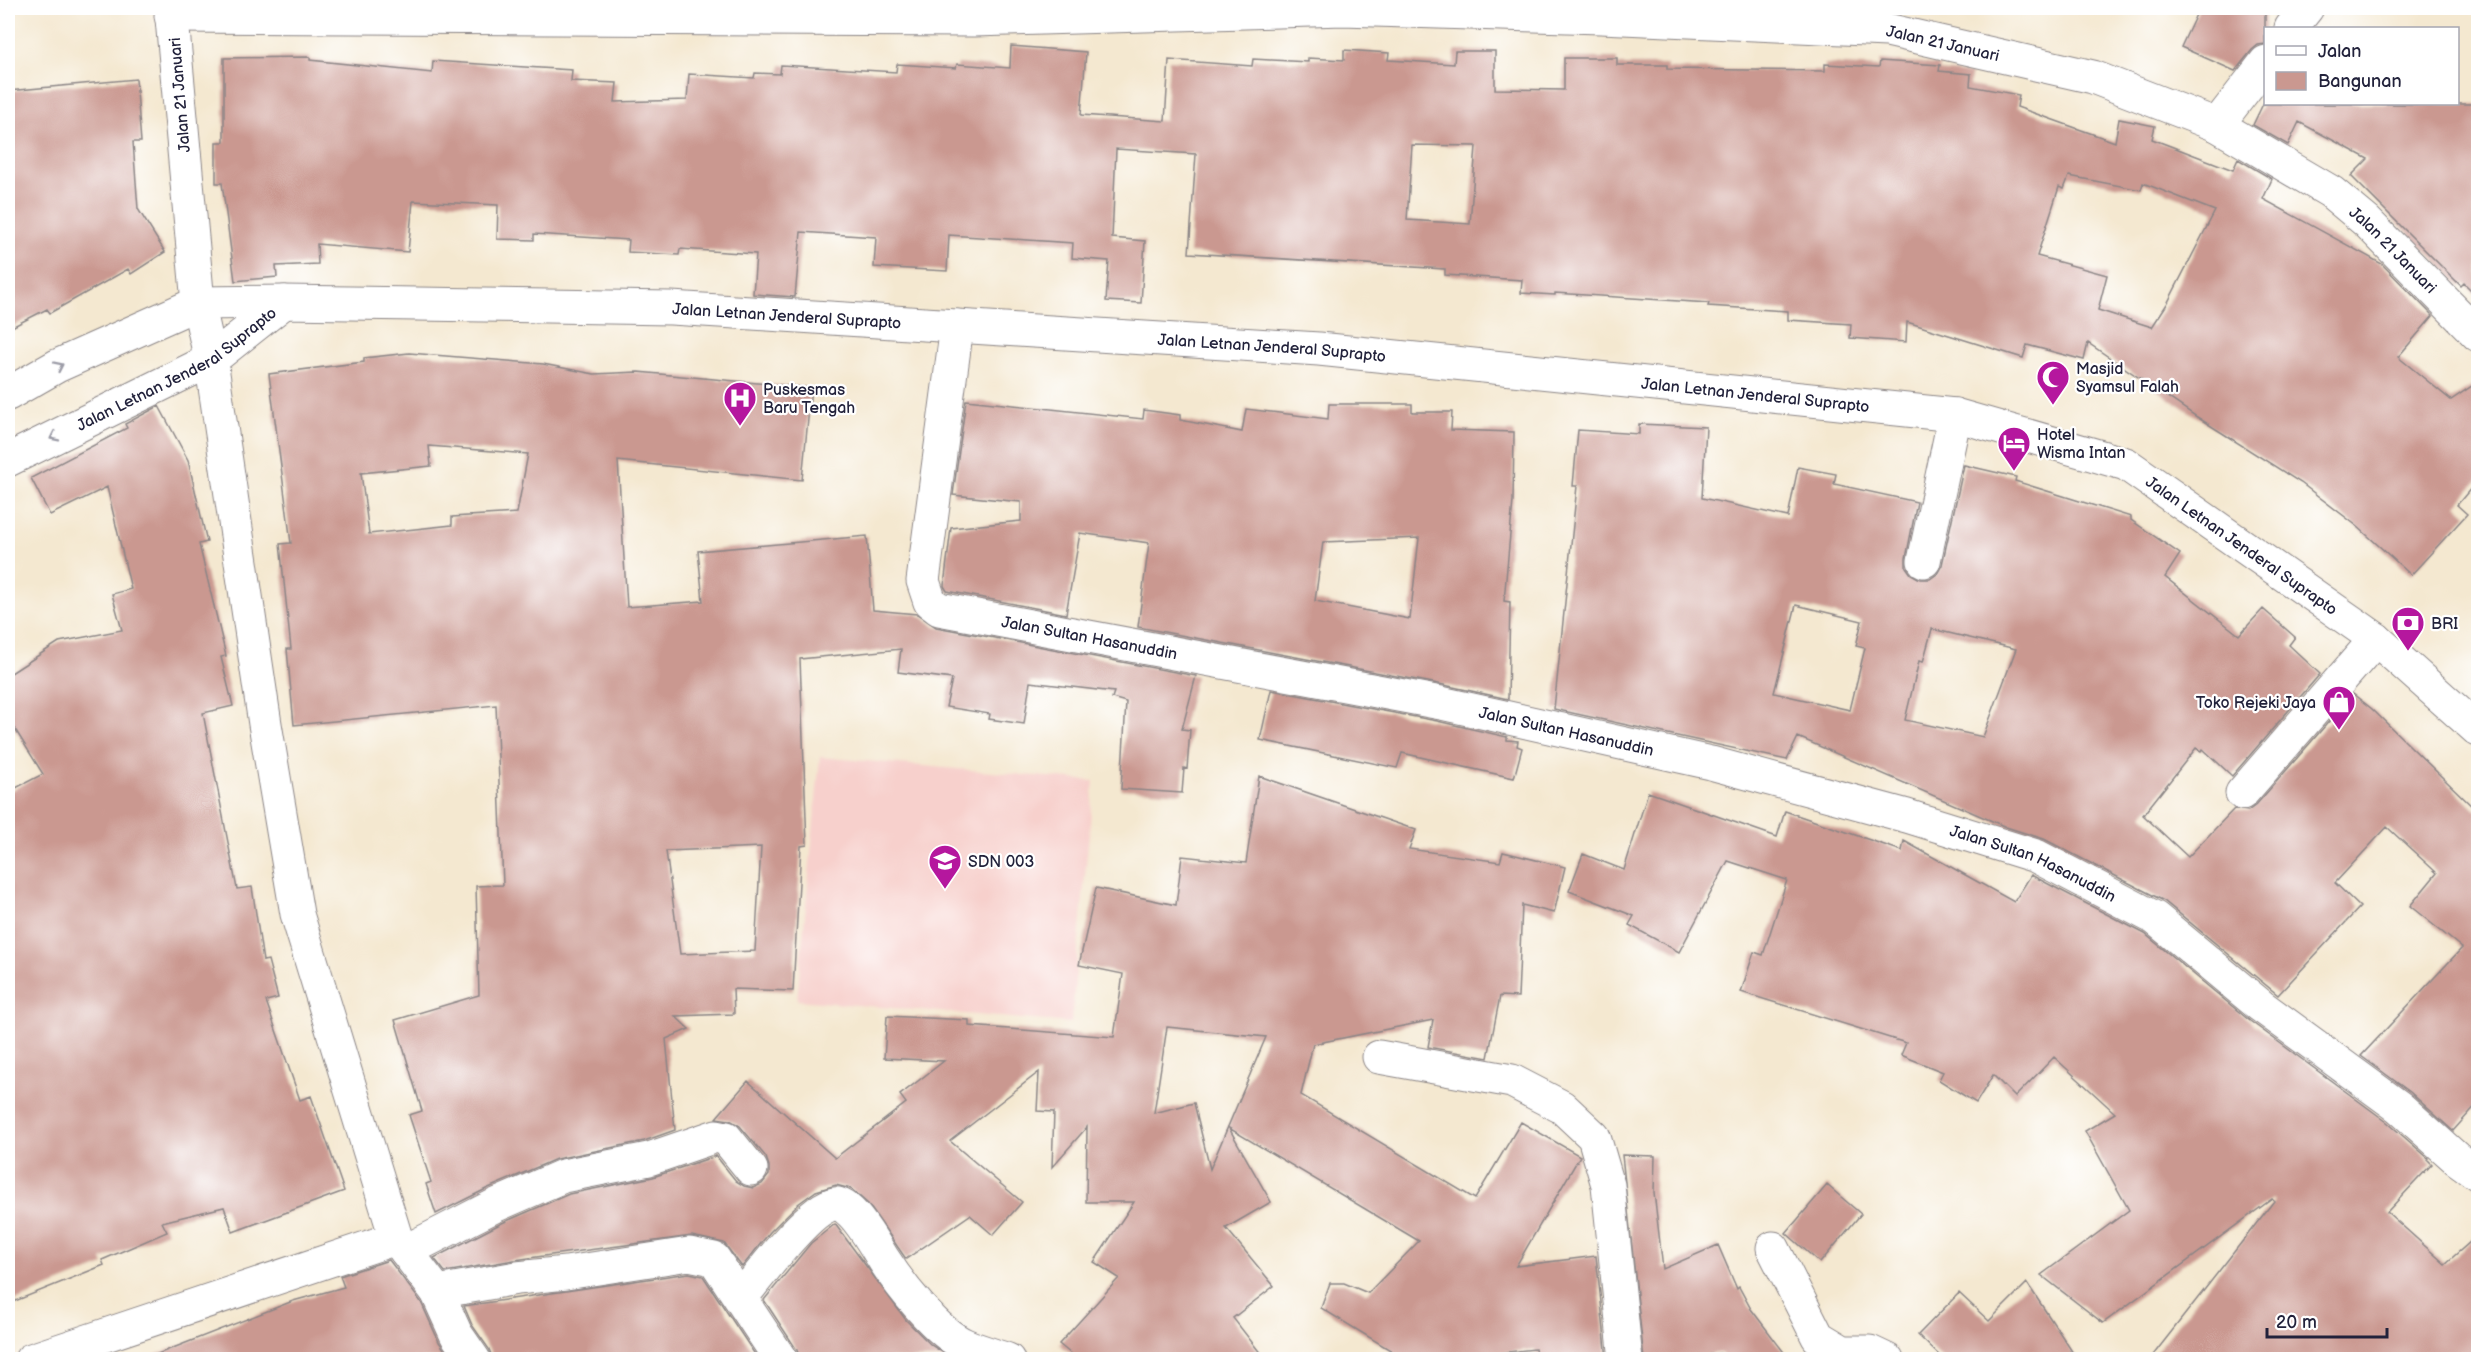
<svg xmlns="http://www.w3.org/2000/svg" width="2486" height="1367" font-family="'Balsamiq Sans',sans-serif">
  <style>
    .built { fill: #f7d0cc }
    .building { fill: #ca9890; fill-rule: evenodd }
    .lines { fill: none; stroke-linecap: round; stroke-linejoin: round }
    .street-casing { stroke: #8b8586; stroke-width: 35 }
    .secondary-casing { stroke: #8b8586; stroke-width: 35 }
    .street { stroke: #fff; stroke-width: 33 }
    .secondary { stroke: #fff; stroke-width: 33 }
    .oneway { stroke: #9c9ca7 }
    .labels { text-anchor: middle; stroke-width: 4.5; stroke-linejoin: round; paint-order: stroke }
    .street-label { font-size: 16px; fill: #22223b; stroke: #fff }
    .poi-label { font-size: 16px; fill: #22223b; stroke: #fff; text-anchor: start }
  </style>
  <rect width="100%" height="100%" fill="#fff"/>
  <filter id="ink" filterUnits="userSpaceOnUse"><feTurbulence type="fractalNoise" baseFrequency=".0167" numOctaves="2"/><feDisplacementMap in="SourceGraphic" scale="12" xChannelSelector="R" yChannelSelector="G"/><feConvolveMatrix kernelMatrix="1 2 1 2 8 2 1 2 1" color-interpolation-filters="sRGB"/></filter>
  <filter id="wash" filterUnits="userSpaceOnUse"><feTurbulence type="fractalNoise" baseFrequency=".008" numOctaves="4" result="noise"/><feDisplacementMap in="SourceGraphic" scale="24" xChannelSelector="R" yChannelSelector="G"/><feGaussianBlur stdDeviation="1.35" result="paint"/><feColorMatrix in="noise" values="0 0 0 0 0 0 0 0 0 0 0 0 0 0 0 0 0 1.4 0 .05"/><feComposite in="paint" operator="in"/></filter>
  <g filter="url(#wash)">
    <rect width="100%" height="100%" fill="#f4e8d0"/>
    <path class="built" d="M 820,757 L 1094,781 L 1071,1023 L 797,1000 Z"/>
    <g id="blocks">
      <path class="building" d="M 2199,8 L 2265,8 L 2265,44 L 2258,45 L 2252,50 L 2235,71 L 2181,47 Z
        M 1011,46 L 1086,52 L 1081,115 L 1165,121 L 1169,60 L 1252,66 L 1253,59 L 1308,62 L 1308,58 L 1344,60 L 1344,50 L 1389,53 L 1388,60 L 1454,64 L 1455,51 L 1495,51 L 1495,89 L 1564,90 L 1564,58 L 1617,58 L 1617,65 L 1667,65 L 1667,69 L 1825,71 L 1825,64 L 1879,67 L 1880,61 L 1940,65 L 1939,71 L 1971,74 L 1970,86 L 2019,95 L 2017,107 L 2115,142 L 2119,119 L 2155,126 L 2152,139 L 2233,170 L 2238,159 L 2272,179 L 2263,199 L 2382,264 L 2433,316 L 2398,357 L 2451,400 L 2478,382 L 2478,480 L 2457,505 L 2467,514 L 2411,575 L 2357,526 L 2301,483 L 2197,417 L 2088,343 L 2084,360 L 2027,345 L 2023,358 L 1907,322 L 1906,342 L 1850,338 L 1851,324 L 1788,320 L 1788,311 L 1708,306 L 1709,303 L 1555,293 L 1555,295 L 1521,293 L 1522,280 L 1445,275 L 1445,269 L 1189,253 L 1196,154 L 1116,149 L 1112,238 L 1145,241 L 1141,303 L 1106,301 L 1109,261 L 1072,258 L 1073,243 L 949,235 L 947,271 L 874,267 L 876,237 L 801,232 L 795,297 L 753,294 L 756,254 L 680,249 L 679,255 L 628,252 L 629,240 L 534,234 L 534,240 L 497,239 L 498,205 L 413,201 L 408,252 L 317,244 L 318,264 L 276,266 L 277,277 L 235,281 L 222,183 L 216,183 L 216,142 L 224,142 L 224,58 L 310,57 L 310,60 L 432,73 L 433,61 L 572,70 L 571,81 L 617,83 L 615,102 L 687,100 L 689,74 L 754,78 L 755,73 L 780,74 L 781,65 L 896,72 L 897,64 L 956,68 L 957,64 L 1010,68 ZM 1412,145 L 1476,146 L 1470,224 L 1407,220 ZM 2069,176 L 2141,190 L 2143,183 L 2215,211 L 2167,304 L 2152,327 L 2098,310 L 2107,275 L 2037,256 L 2059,187 L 2064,189 Z
        M 136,79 L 141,142 L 133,142 L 138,209 L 165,252 L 131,274 L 128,269 L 50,313 L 47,309 L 8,329 L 8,91 Z
        M 2263,104 L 2478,104 L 2478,297 L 2464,283 L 2461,286 L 2351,176 L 2368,159 L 2299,122 L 2288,145 L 2253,125 Z
        M 409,353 L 543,364 L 594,374 L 638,372 L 811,388 L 802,480 L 618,461 L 627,607 L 703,601 L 698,551 L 867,536 L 873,610 L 917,614 L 936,627 L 1196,676 L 1182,729 L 1190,730 L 1187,769 L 1184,768 L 1182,793 L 1121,789 L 1126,702 L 1112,698 L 1114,692 L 1030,682 L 1024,724 L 989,719 L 990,714 L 946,707 L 952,679 L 898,672 L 901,649 L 800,659 L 807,845 L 801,846 L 793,991 L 733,989 L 734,1014 L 675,1016 L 689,1029 L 666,1039 L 675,1130 L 644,1141 L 556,1159 L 486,1189 L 436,1214 L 426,1184 L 431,1182 L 409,1115 L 422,1111 L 395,1020 L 479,995 L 476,886 L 503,885 L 496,705 L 294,725 L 287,649 L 291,649 L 280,544 L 291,543 L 269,374 L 364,362 L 364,358 ZM 429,446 L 528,454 L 517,513 L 452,517 L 452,525 L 369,534 L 361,473 L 431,466 ZM 761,847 L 755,951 L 680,954 L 666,851 Z
        M 966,400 L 1143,419 L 1144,410 L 1180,415 L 1180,420 L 1242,432 L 1246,409 L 1328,419 L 1329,404 L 1412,404 L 1412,412 L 1452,412 L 1451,430 L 1514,432 L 1513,501 L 1504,601 L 1510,602 L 1508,699 L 1444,685 L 1138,627 L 1149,543 L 1080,533 L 1066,614 L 947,591 L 944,586 L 951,528 L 1021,521 L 1021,502 L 953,495 ZM 1419,538 L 1410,619 L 1315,601 L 1323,542 Z
        M 159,406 L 188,460 L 207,542 L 199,544 L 226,656 L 221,657 L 233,706 L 203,713 L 237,889 L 252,887 L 263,961 L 268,960 L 278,998 L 266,1001 L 300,1100 L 311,1096 L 344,1191 L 233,1232 L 224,1207 L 162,1222 L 167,1232 L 102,1260 L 104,1265 L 8,1304 L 8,792 L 43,774 L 8,718 L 8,675 L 59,642 L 122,630 L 112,594 L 131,589 L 107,487 L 50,515 L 31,478 L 127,428 L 125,424 Z
        M 1639,424 L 1706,427 L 1702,498 L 1788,517 L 1798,467 L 1836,474 L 1834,484 L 1917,502 L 1906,558 L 1906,567 L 1911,574 L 1920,579 L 1930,579 L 1937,574 L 1942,565 L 1964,465 L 2016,477 L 2015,481 L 2131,517 L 2131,520 L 2180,554 L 2165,577 L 2239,635 L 2263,609 L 2295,637 L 2289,645 L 2320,674 L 2232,776 L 2203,749 L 2201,751 L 2196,748 L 2143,815 L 2188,857 L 2234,809 L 2248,811 L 2256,805 L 2353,694 L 2372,709 L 2478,812 L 2478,1103 L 2453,1131 L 2410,1092 L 2361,1056 L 2462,948 L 2410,906 L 2437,873 L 2387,827 L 2335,883 L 2360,907 L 2278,995 L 2164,901 L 2044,839 L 2006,827 L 1798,737 L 1787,760 L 1554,709 L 1577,486 L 1573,486 L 1578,430 L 1639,434 ZM 1796,605 L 1862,621 L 1856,646 L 1865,648 L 1850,710 L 1774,693 ZM 1932,629 L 2016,649 L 1983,737 L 1905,720 L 1919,661 L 1923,662 Z
        M 1271,690 L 1437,721 L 1507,737 L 1507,740 L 1518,741 L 1517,746 L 1522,748 L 1514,778 L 1402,753 L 1397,768 L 1260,740 Z
        M 1259,776 L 1416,830 L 1409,849 L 1500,862 L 1503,852 L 1565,867 L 1554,913 L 1522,905 L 1518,997 L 1500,996 L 1488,1058 L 1428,1047 L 1433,1020 L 1313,1044 L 1301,1095 L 1475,1199 L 1521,1122 L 1580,1156 L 1516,1266 L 1596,1256 L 1607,1359 L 1537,1359 L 1535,1349 L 1463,1357 L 1463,1359 L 1405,1359 L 1321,1308 L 1330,1283 L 1344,1283 L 1368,1293 L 1419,1241 L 1229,1128 L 1271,1202 L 1226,1228 L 1274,1286 L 1233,1318 L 1265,1359 L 1077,1359 L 1059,1344 L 1119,1278 L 1094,1262 L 1134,1202 L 1086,1202 L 1087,1127 L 1052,1167 L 1054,1112 L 1037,1111 L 1039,1072 L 950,1141 L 1022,1202 L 993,1235 L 970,1215 L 906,1259 L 868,1204 L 851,1189 L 836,1185 L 816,1191 L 798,1204 L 770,1232 L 742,1267 L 724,1243 L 692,1236 L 514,1260 L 445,1272 L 434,1258 L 502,1223 L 569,1194 L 653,1177 L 716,1156 L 736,1181 L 744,1186 L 753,1188 L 762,1184 L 769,1175 L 769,1166 L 766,1157 L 740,1126 L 730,1120 L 716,1118 L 748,1081 L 835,1158 L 906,1103 L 900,1095 L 944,1061 L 884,1058 L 887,1016 L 969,1020 L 969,1026 L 1114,1037 L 1123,974 L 1079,965 L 1096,888 L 1176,905 L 1182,856 L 1246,863 ZM 1167,1027 L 1266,1037 L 1210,1169 L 1194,1103 L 1154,1113 Z
        M 1648,792 L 1777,837 L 1785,811 L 1902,851 L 1904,841 L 2014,902 L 2031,875 L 2145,934 L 2250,1021 L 2387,1122 L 2428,1158 L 2427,1159 L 2432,1164 L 2387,1212 L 2445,1264 L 2478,1235 L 2478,1359 L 2150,1359 L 2274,1201 L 2272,1199 L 2103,1323 L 2041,1275 L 2129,1210 L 2085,1131 L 2115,1113 L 2054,1057 L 2015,1097 L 1993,1075 L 1976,1103 L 1939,1080 L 1943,1072 L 1901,1055 L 1906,1043 L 1741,992 L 1754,952 L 1763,955 L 1787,880 L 1728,861 L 1679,952 L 1629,925 L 1634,916 L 1569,891 L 1583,854 L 1624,870 Z
        M 1622,1155 L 1655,1156 L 1654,1192 L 1663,1269 L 1718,1245 L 1737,1289 L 1739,1287 L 1751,1309 L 1789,1359 L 1726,1359 L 1720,1353 L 1677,1359 L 1644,1359 Z
        M 1827,1185 L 1861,1214 L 1820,1263 L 1786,1233 Z
        M 835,1224 L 906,1320 L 931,1345 L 953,1359 L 800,1359 L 797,1350 L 764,1300 L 811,1243 Z
        M 389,1260 L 421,1302 L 439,1342 L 451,1359 L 151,1359 L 150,1357 L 293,1301 L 344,1287 L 340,1276 Z
        M 689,1273 L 703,1276 L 758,1359 L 493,1359 L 489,1349 L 472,1325 L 464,1306 Z
        M 2027,1283 L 2077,1359 L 1943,1359 L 1918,1335 L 1959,1293 L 1989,1321 Z"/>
    </g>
  </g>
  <g filter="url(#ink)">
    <use href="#blocks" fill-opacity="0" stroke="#8b8586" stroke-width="1.5"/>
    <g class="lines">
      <g class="street-casing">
        <g id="street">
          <path id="s1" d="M 171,16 L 974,20 L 1343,9 L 1601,17 L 1887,30 L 2093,77 L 2217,125 L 2331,192 L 2367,222 L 2478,335"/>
          <path d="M 2291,28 L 2307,8"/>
          <path d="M 2217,125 L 2266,62"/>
          <path id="s2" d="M 957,326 L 923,581 L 930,602 L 939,609 L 1441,703 L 1711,763 L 1907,816 L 2036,856 L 2155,918 L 2261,1006 L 2399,1107 L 2457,1159 L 2478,1174"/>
          <path d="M 1924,561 L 1955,415"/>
          <path d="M 2242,793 L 2376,639"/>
          <path d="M 1379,1057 L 1512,1081 L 1562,1107 L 1594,1137 L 1608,1185 L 1626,1360"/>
          <path d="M 396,1238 L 437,1292 L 456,1334 L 474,1360"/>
          <path d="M 1773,1248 L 1818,1337 L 1843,1352 L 1870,1352 L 1887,1360"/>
          <path d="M 406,1251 L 494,1206 L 563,1176 L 649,1159 L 716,1136 L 726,1138 L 751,1169"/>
          <path d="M 437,1292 L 517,1278 L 566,1273 L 689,1254 L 714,1259 L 781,1360"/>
          <path d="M 741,1298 C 758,1277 809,1208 834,1204 C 851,1201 875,1246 884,1260 C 900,1285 937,1333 965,1345 C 979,1351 994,1355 1008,1360"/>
          <path d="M 31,1360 L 396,1238 L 297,914 L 265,724 L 211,360 L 198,303 L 171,8"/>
        </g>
      </g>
      <g class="secondary-casing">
        <g id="secondary">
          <path id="s3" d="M 8,394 L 57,366 L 198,303 L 284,302 L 671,308 L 1319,349 L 1955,415 L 2126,464 L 2376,639 L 2478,730"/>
          <path id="s4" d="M 8,460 L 211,360 L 284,302"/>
        </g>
      </g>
      <use href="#street" class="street"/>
      <use href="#secondary" class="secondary"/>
    </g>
    <defs><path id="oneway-chevron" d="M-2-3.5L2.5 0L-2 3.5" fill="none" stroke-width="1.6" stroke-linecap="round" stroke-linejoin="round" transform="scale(1.5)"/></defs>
    <g class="oneway">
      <use href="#oneway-chevron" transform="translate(59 366) rotate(-26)"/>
      <use href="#oneway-chevron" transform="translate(54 437) rotate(154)"/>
    </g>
  </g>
  <defs>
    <g id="mosque-pin" transform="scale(1.725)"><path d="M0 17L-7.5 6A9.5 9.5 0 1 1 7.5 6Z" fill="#b5179e" stroke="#fff"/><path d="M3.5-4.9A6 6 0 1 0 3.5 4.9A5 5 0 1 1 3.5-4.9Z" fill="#fff"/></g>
    <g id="hospital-pin" transform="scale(1.725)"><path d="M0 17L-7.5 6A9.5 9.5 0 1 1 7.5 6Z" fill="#b5179e" stroke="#fff"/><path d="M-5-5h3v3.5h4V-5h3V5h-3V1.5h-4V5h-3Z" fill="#fff"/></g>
    <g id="hotel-pin" transform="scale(1.725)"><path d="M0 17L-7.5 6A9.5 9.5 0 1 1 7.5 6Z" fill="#b5179e" stroke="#fff"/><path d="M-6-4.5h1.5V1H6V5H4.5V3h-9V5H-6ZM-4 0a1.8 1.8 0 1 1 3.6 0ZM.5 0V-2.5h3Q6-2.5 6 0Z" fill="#fff"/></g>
    <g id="bank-pin" transform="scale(1.725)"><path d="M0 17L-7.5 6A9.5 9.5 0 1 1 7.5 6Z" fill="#b5179e" stroke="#fff"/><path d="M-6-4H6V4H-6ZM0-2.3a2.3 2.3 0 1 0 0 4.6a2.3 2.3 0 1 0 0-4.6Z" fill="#fff"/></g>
    <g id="shop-pin" transform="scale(1.725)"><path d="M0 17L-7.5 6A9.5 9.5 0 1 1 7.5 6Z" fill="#b5179e" stroke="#fff"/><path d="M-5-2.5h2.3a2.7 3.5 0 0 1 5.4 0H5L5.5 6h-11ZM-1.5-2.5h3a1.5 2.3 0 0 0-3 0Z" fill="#fff"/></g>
    <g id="school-pin" transform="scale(1.725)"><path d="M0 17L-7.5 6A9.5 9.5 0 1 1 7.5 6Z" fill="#b5179e" stroke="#fff"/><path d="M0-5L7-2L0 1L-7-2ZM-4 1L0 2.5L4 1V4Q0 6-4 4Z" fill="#fff"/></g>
  </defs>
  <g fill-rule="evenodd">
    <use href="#mosque-pin" x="2053" y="377"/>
    <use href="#hospital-pin" x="740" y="398"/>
    <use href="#hotel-pin" x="2014" y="443"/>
    <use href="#bank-pin" x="2408" y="623"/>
    <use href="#shop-pin" x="2339" y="702"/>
    <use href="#school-pin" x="945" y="861"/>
  </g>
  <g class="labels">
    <g class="street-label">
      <text dy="6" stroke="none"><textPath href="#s1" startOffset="1774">Jalan 21 Januari</textPath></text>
      <text transform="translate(179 95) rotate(-95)" y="6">Jalan 21 Januari</text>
      <text dy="6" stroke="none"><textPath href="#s1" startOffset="2278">Jalan 21 Januari</textPath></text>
      <text dy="6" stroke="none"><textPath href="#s3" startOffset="800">Jalan Letnan Jenderal Suprapto</textPath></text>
      <text dy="6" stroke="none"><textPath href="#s3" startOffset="1286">Jalan Letnan Jenderal Suprapto</textPath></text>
      <text dy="6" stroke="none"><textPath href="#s4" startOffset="192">Jalan Letnan Jenderal Suprapto</textPath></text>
      <text dy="6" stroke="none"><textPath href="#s3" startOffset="1772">Jalan Letnan Jenderal Suprapto</textPath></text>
      <text dy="6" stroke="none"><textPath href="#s3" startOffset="2292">Jalan Letnan Jenderal Suprapto</textPath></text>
      <text dy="6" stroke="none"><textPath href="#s2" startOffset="444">Jalan Sultan Hasanuddin</textPath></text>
      <text dy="6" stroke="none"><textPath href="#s2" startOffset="930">Jalan Sultan Hasanuddin</textPath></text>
      <text dy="6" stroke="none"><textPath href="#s2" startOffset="1416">Jalan Sultan Hasanuddin</textPath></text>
    </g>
    <g class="poi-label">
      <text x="2076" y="374">Masjid<tspan x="2076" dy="18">Syamsul Falah</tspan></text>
      <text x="763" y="395">Puskesmas<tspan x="763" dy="18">Baru Tengah</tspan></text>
      <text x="2037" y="440">Hotel<tspan x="2037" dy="18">Wisma Intan</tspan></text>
      <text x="2431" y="629">BRI</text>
      <text x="2316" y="708" text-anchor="end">Toko Rejeki Jaya</text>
      <text x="968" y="867">SDN 003</text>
    </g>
  </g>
  <rect width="2486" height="1367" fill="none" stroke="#fff" stroke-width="30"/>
  <rect x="2264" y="27" width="195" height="78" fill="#ffffff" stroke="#a7a7b1" stroke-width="1.5"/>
  <rect x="2276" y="46" width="30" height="9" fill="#ffffff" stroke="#a7a7b1" stroke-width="1.5"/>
  <text x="2318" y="57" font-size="18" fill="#22223b">Jalan</text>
  <rect x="2276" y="72" width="30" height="18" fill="#ca9890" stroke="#a7a7b1" stroke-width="1.5"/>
  <text x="2318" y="87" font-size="18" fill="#22223b">Bangunan</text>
  <path d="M2267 1328v9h120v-9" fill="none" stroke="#22223b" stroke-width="3"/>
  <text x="2276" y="1328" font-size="18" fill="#22223b" stroke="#ffffff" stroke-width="4.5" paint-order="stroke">20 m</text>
</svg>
